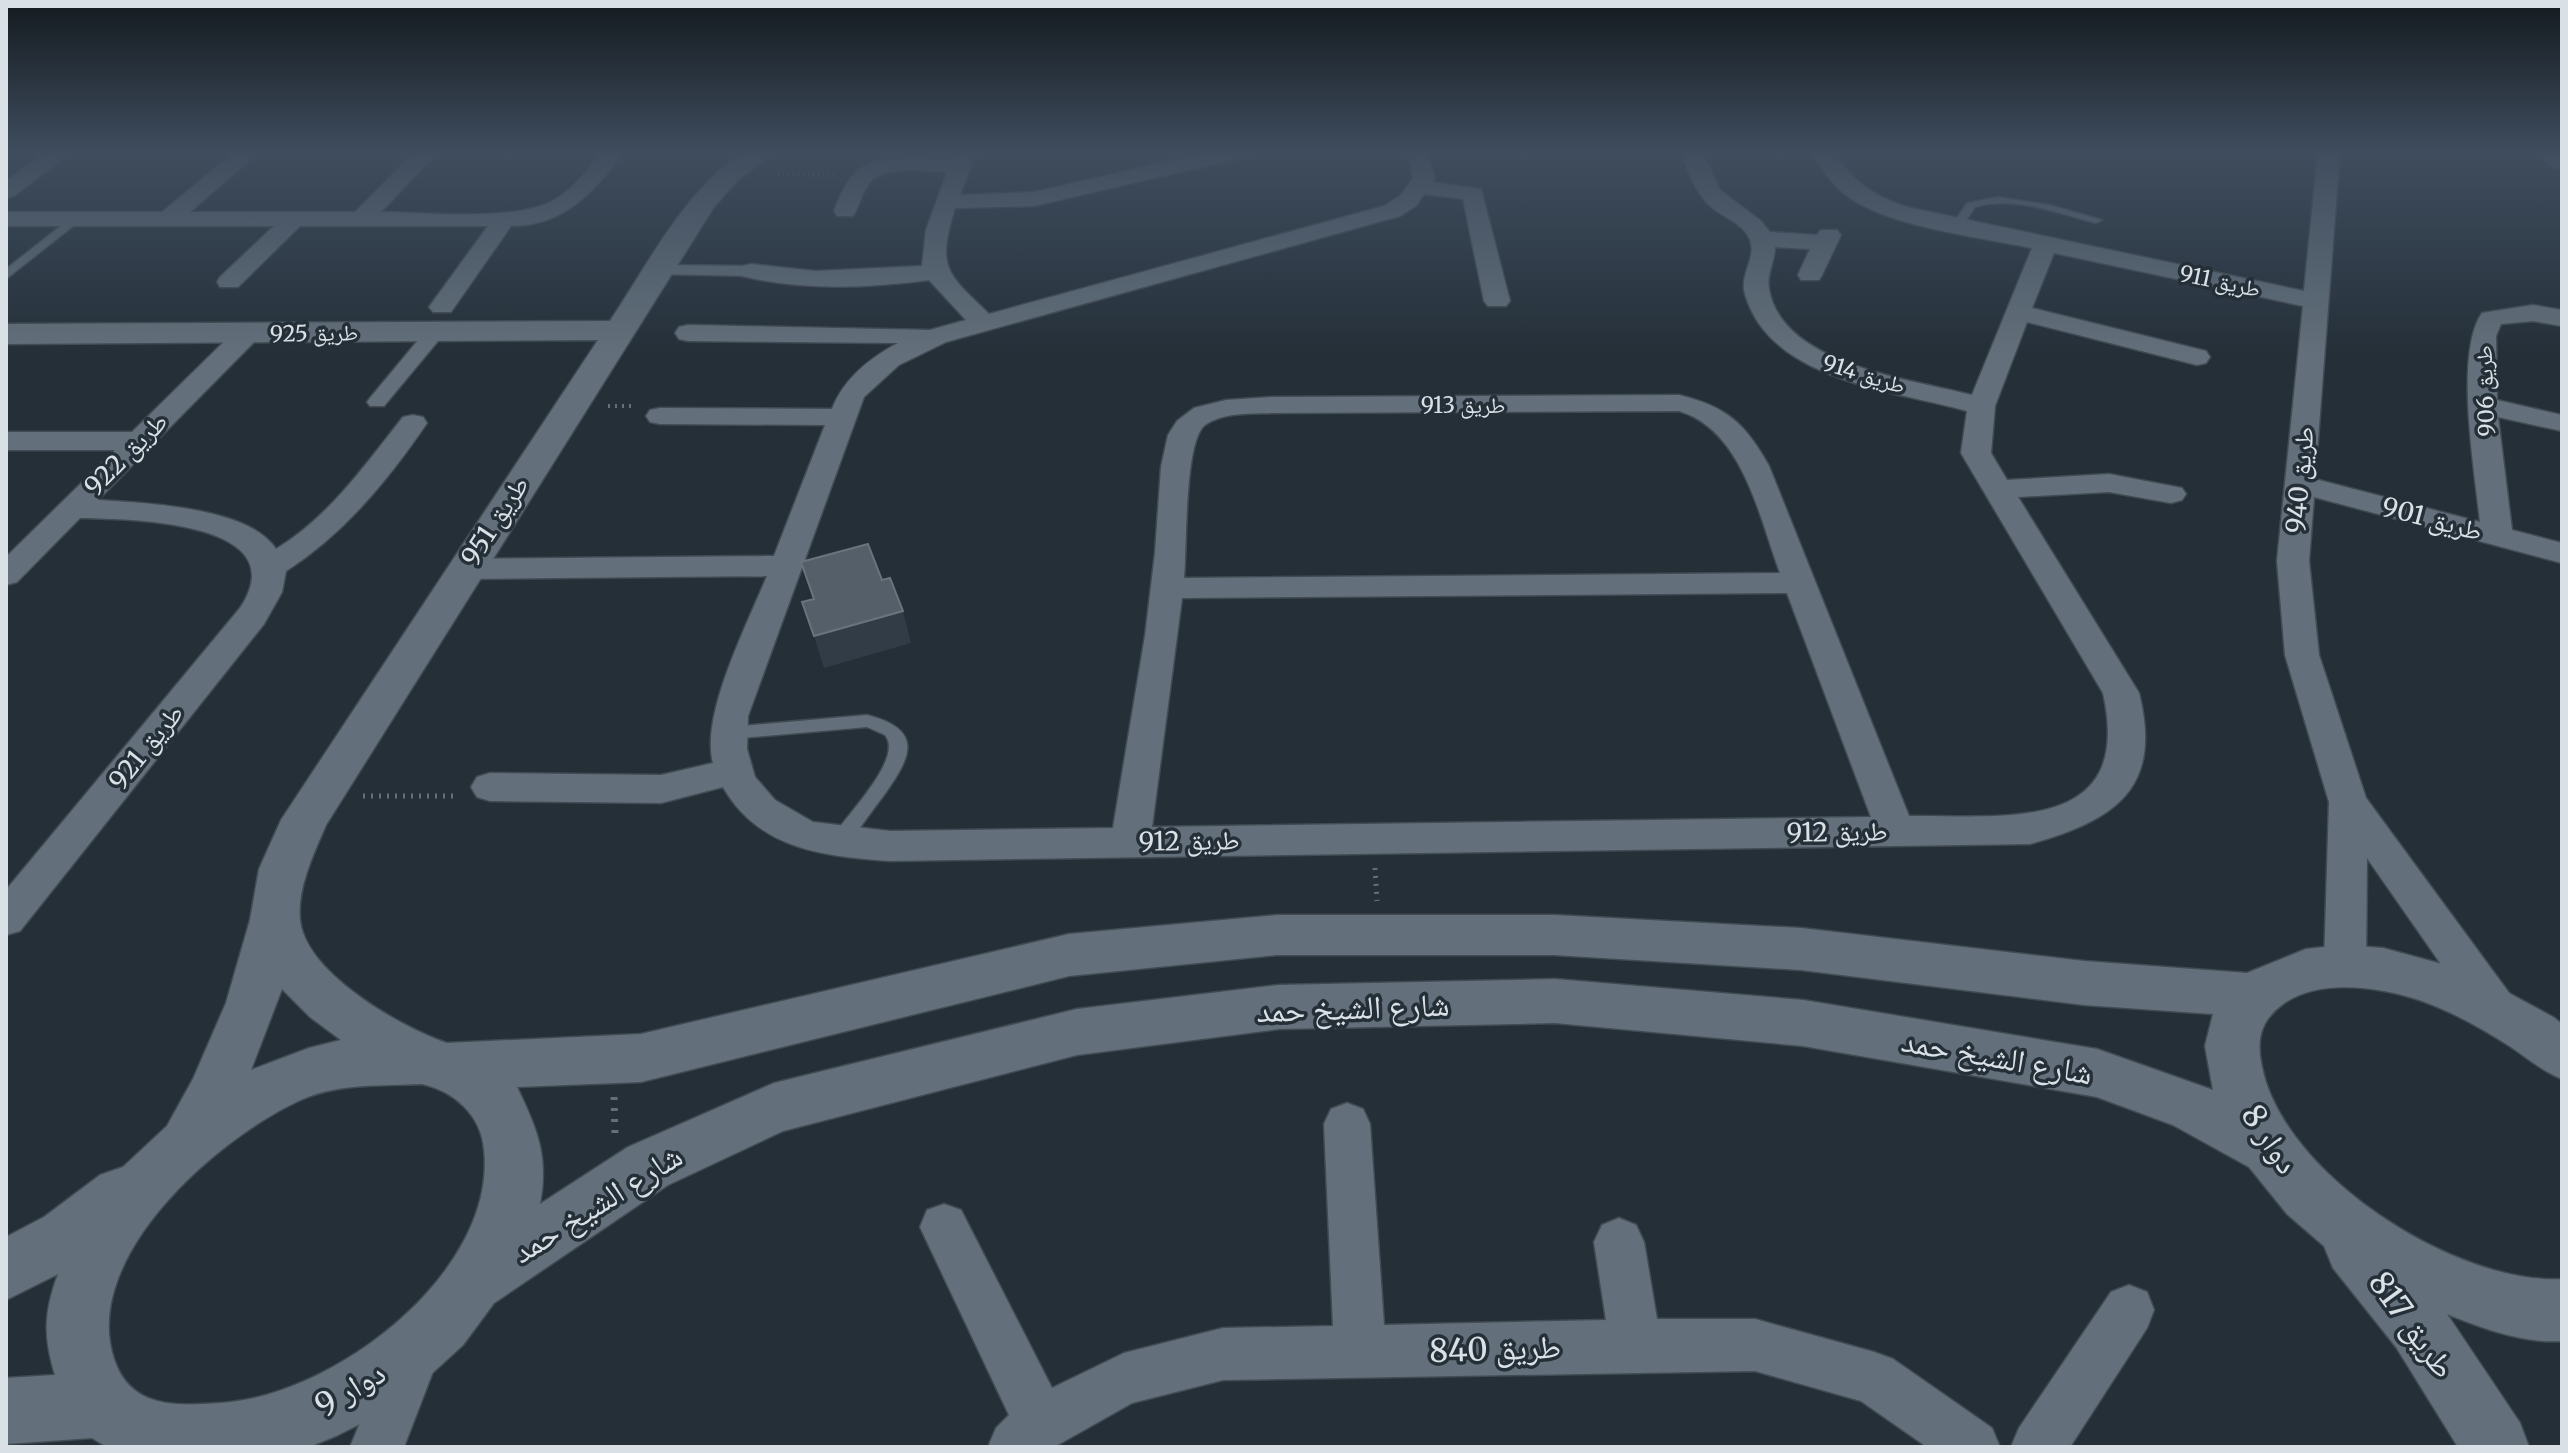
<svg xmlns="http://www.w3.org/2000/svg" width="2568" height="1453" font-family="Merriweather,'Noto Naskh Arabic',serif">
  <style>
    .lines { fill: none; stroke-linecap: round; stroke-linejoin: round }
    .service-casing { stroke: #424b53; stroke-width: 3 }
    .pedestrian-casing { stroke: #424b53; stroke-width: 3 }
    .minor-casing { stroke: #424b53; stroke-width: 3 }
    .tertiary-casing { stroke: #424b53; stroke-width: 3 }
    .path-far3 { stroke: #666f77; stroke-width: 3; stroke-dasharray: 1 4; stroke-linecap: butt }
    .path-far2 { stroke: #666f77; stroke-width: 4; stroke-dasharray: 2 5; stroke-linecap: butt }
    .path-far1 { stroke: #666f77; stroke-width: 5; stroke-dasharray: 2 6; stroke-linecap: butt }
    .path { stroke: #666f77; stroke-width: 7; stroke-dasharray: 3 8; stroke-linecap: butt }
    .service { fill: #63707b; fill-rule: evenodd }
    .pedestrian { fill: #63707b; fill-rule: evenodd }
    .minor { fill: #63707b; fill-rule: evenodd }
    .tertiary { fill: #63707b; fill-rule: evenodd }
    .shaded-wall { fill: #313c46 }
    .building { fill: #555f69; stroke: #6a747c; stroke-width: 2 }
    .labels { text-anchor: middle; stroke-width: 7; stroke-linejoin: round; paint-order: stroke }
    .far-street-label { font-size: 22px; fill: #d9e0e6; stroke: #242f38 }
    .street-label { font-size: 26px; fill: #d9e0e6; stroke: #242f38 }
    .near-street-label { font-size: 32px; fill: #d9e0e6; stroke: #242f38 }
  </style>
  <rect width="100%" height="100%" fill="#242f38"/>
  <g class="lines">
    <g class="service-casing">
      <path id="service" d="M 1998,197 L 2050,205 L 2102,220 L 2096,223 C 2059,214 2013,195 1975,207 L 1962,227 L 1952,225 L 1967,203 Z
        M 72,217 L 82,219 L 6,279 L 6,269 Z
        M 867,715 C 925,730 911,757 884,795 C 871,812 859,829 847,846 L 833,846 L 830,841 C 843,818 905,759 885,735 L 867,727 L 729,739 L 720,733 L 729,727 Z"/>
    </g>
    <g class="pedestrian-casing">
      <path id="pedestrian" d="M 660,265 L 751,266 L 760,271 L 751,276 L 654,274 L 651,270 L 654,266 Z
        M 436,325 L 445,331 L 443,335 L 384,406 L 370,406 L 367,402 L 370,398 L 429,327 Z"/>
    </g>
    <g class="minor-casing">
      <path id="minor" d="M 48,151 L 73,151 L 14,196 L 6,198 L 6,181 Z
        M 236,151 L 260,151 L 190,212 L 355,212 L 416,151 L 439,151 L 381,212 C 426,212 516,222 554,200 C 574,189 588,169 602,151 L 624,151 C 596,191 564,226 511,226 L 451,312 L 433,312 L 429,307 L 488,226 L 300,226 L 238,287 L 220,287 L 217,282 L 220,277 L 274,226 L 6,226 L 6,212 L 162,212 Z
        M 955,151 L 977,151 L 960,195 L 1034,192 L 1213,151 L 1252,151 L 1249,156 L 1034,206 L 955,208 C 936,269 947,273 989,314 L 1384,206 L 1400,196 L 1413,178 L 1409,158 L 1404,151 L 1426,151 L 1435,178 L 1432,182 L 1481,189 L 1510,301 L 1506,306 L 1488,306 L 1484,301 L 1463,199 L 1424,194 L 1416,206 L 1400,216 L 946,342 L 899,365 L 864,397 L 748,716 L 747,749 L 755,777 L 775,800 L 813,822 L 890,831 L 1113,828 L 1145,636 L 1155,553 L 1161,467 L 1168,435 L 1177,421 L 1194,408 L 1226,400 L 1272,397 L 1679,395 C 1727,407 1745,423 1769,466 L 1909,816 C 2004,815 2135,835 2103,693 L 1961,453 L 1967,411 C 1892,390 1770,381 1745,294 C 1739,275 1757,258 1750,240 C 1744,223 1721,217 1709,205 C 1694,190 1688,170 1680,151 L 1702,151 L 1720,190 L 1761,221 L 1770,232 L 1817,235 L 1821,230 L 1837,230 L 1841,235 L 1822,275 L 1819,280 L 1801,280 L 1798,275 L 1810,249 L 1775,247 C 1775,261 1766,275 1769,289 C 1782,365 1911,379 1972,395 L 2032,248 C 1980,237 1887,227 1846,195 C 1831,184 1821,167 1811,151 L 1833,151 C 1851,181 1874,196 1907,207 L 2304,291 L 2318,151 L 2340,151 L 2315,479 L 2480,522 C 2475,472 2454,353 2482,313 L 2533,305 L 2562,310 L 2562,326 L 2533,321 L 2501,324 L 2496,336 L 2497,400 L 2562,415 L 2562,431 L 2498,417 L 2512,530 L 2562,543 L 2562,563 L 2314,497 L 2309,561 L 2319,655 L 2366,798 L 2512,997 L 2519,1010 L 2512,1023 L 2497,1028 L 2482,1023 L 2367,858 L 2366,965 L 2360,977 L 2345,982 L 2330,977 L 2324,965 L 2329,802 L 2285,655 L 2277,561 L 2303,306 L 2054,253 L 2032,308 L 2206,351 L 2210,357 L 2206,363 L 2197,365 L 2027,322 L 1995,406 L 1991,453 L 2007,480 L 2109,474 L 2182,488 L 2186,494 L 2182,500 L 2171,503 L 2109,492 L 2018,497 L 2139,693 C 2163,789 2115,820 2030,844 L 890,861 C 825,856 759,850 723,787 L 661,803 L 490,801 L 477,797 L 471,787 L 477,777 L 490,773 L 661,775 L 713,763 C 700,715 748,623 767,576 L 464,579 L 453,576 L 448,569 L 453,562 L 464,559 L 774,556 L 825,425 L 660,424 L 650,422 L 646,416 L 650,410 L 660,408 L 832,409 C 844,378 870,358 898,343 L 688,341 L 679,339 L 675,333 L 679,327 L 688,325 L 930,330 L 966,320 L 929,280 C 869,288 802,291 742,276 L 739,271 L 742,266 L 751,264 L 816,271 L 922,266 L 926,230 L 947,172 C 927,171 887,165 871,181 C 862,191 860,205 853,216 L 837,216 L 834,211 C 839,198 845,183 855,173 C 874,153 927,158 952,159 ZM 1679,411 C 1743,430 1759,517 1780,573 L 1184,578 C 1187,548 1184,441 1205,425 C 1223,412 1251,414 1272,413 ZM 1787,593 L 1871,817 L 1152,827 L 1182,598 Z
        M 2534,151 L 2559,151 L 2562,153 L 2562,169 L 2554,168 Z
        M 247,326 L 256,328 L 260,334 L 256,340 L 98,500 C 144,503 249,507 276,549 C 329,517 365,465 403,417 L 413,415 L 423,417 L 427,423 C 388,480 344,534 286,571 L 282,592 L 264,624 L 20,931 L 6,935 L 6,890 L 240,608 C 298,521 130,519 80,518 L 17,582 L 6,585 L 6,557 L 115,450 L 6,450 L 6,432 L 132,432 L 238,328 Z
        M 1347,1103 L 1363,1109 L 1370,1124 L 1384,1325 L 1606,1320 L 1594,1242 L 1602,1225 L 1619,1218 L 1636,1225 L 1644,1242 L 1657,1319 L 1755,1319 L 1874,1352 L 1893,1359 L 1992,1428 L 2000,1447 L 1927,1447 L 1861,1401 L 1755,1371 L 1223,1380 L 1132,1403 L 1054,1447 L 988,1447 L 996,1428 L 1009,1415 L 920,1227 L 927,1210 L 944,1204 L 961,1210 L 1052,1388 L 1124,1353 L 1223,1328 L 1333,1326 L 1324,1124 L 1331,1109 Z
        M 2129,1285 L 2147,1292 L 2154,1310 L 2147,1328 L 2070,1447 L 2011,1447 L 2019,1428 L 2111,1292 Z
        M 413,1330 L 431,1338 L 439,1356 L 404,1447 L 350,1447 L 395,1338 Z"/>
    </g>
    <g class="tertiary-casing">
      <path id="tertiary" d="M 745,151 L 776,151 L 739,179 L 714,207 L 326,825 C 314,853 297,888 300,920 C 305,973 402,1028 447,1043 L 641,1034 L 1069,934 L 1277,915 L 1554,915 L 1801,928 L 2084,961 L 2247,973 L 2306,949 L 2343,945 L 2383,948 L 2442,964 L 2481,978 L 2553,1017 L 2562,1024 L 2562,1079 C 2542,1071 2529,1059 2511,1047 C 2472,1022 2430,999 2384,991 C 2351,985 2311,984 2283,1004 C 2260,1021 2256,1040 2262,1067 C 2283,1174 2456,1285 2562,1279 L 2562,1341 C 2524,1344 2482,1328 2447,1314 L 2520,1423 L 2529,1447 L 2458,1447 L 2396,1347 L 2333,1268 L 2324,1246 L 2287,1214 L 2249,1167 L 2173,1125 L 2097,1097 L 1803,1046 L 1555,1023 L 1279,1029 L 1077,1055 L 783,1131 L 668,1185 L 494,1303 L 463,1345 L 417,1387 L 364,1422 L 336,1436 L 309,1447 L 107,1447 L 92,1438 L 6,1444 L 6,1378 L 55,1375 C 43,1336 44,1312 58,1274 L 6,1300 L 6,1237 L 44,1217 L 100,1175 L 123,1167 L 167,1126 L 193,1079 L 226,1003 L 250,920 L 259,869 L 281,820 L 598,340 L 6,344 L 6,324 L 610,321 C 650,261 684,191 745,151 ZM 1277,955 L 1554,955 L 1801,970 L 2084,1005 L 2213,1014 L 2205,1046 L 2213,1090 L 2097,1049 L 1803,1000 L 1555,979 L 1279,985 L 1077,1009 L 774,1083 L 628,1147 L 540,1204 C 549,1156 537,1129 517,1087 L 641,1082 L 1069,976 ZM 282,989 L 310,1017 L 341,1040 L 309,1048 L 251,1070 ZM 422,1084 C 454,1091 481,1115 484,1149 C 498,1272 333,1397 220,1403 C 177,1406 130,1409 114,1359 C 80,1257 219,1136 303,1099 C 340,1083 382,1086 422,1084 Z"/>
    </g>
    <path class="path-far3" d="M 773,174 L 835,175"/>
    <path class="path-far2" d="M 608,406 L 634,406"/>
    <path class="path-far1" d="M 363,796 L 457,796
      M 1375,868 L 1377,901"/>
    <path class="path" d="M 614,1097 L 615,1135"/>
    <use href="#service" class="service"/>
    <use href="#pedestrian" class="pedestrian"/>
    <use href="#minor" class="minor"/>
    <use href="#tertiary" class="tertiary"/>
  </g>
  <path class="shaded-wall" d="M 903,611 L 911,643 L 824,668 L 814,636 Z"/>
  <path class="building" d="M 868,544 L 882,580 L 890,578 L 903,611 L 814,636 L 802,602 L 814,599 L 801,562 Z"/>
  <linearGradient id="sky" x2="0" y2="1"><stop stop-color="#141a1f"/><stop offset="0.43" stop-color="#3f4d5e"/><stop offset="1" stop-color="#3f4d5e" stop-opacity="0"/></linearGradient>
  <rect width="2568" height="355" fill="url(#sky)"/>
  <g class="labels">
    <g class="far-street-label">
      <text transform="translate(2220 281) rotate(12)" y="8">طريق 911</text>
      <text transform="translate(314 333) rotate(-1)" y="8">طريق 925</text>
      <text transform="translate(1864 374) rotate(17)" y="8">طريق 914</text>
      <text transform="translate(2485 391) rotate(-92)" y="8">طريق 906</text>
      <text x="1463" y="413">طريق 913</text>
    </g>
    <g class="street-label">
      <text transform="translate(126 454) rotate(-45)" y="9">طريق 922</text>
      <text transform="translate(2300 480) rotate(-85)" y="9">طريق 940</text>
      <text transform="translate(2432 519) rotate(15)" y="9">طريق 901</text>
      <text transform="translate(495 521) rotate(-57)" y="9">طريق 951</text>
      <text transform="translate(146 747) rotate(-51)" y="9">طريق 921</text>
      <text transform="translate(1837 832) rotate(-1)" y="9">طريق 912</text>
      <text transform="translate(1189 841) rotate(-1)" y="9">طريق 912</text>
    </g>
    <g class="near-street-label">
      <text transform="translate(1353 1008) rotate(-2)" y="11">شارع الشيخ حمد</text>
      <text transform="translate(1997 1057) rotate(10)" y="11">شارع الشيخ حمد</text>
      <text transform="translate(2270 1139) rotate(56)" y="11">دوار 8</text>
      <text transform="translate(597 1204) rotate(-32)" y="11">شارع الشيخ حمد</text>
      <text transform="translate(2412 1325) rotate(54)" y="11">طريق 817</text>
      <text transform="translate(1495 1349) rotate(-2)" y="11">طريق 840</text>
      <text transform="translate(350 1389) rotate(-31)" y="11">دوار 9</text>
    </g>
  </g>
  <rect width="2568" height="1453" fill="none" stroke="#d9e0e6" stroke-width="16"/>
</svg>
